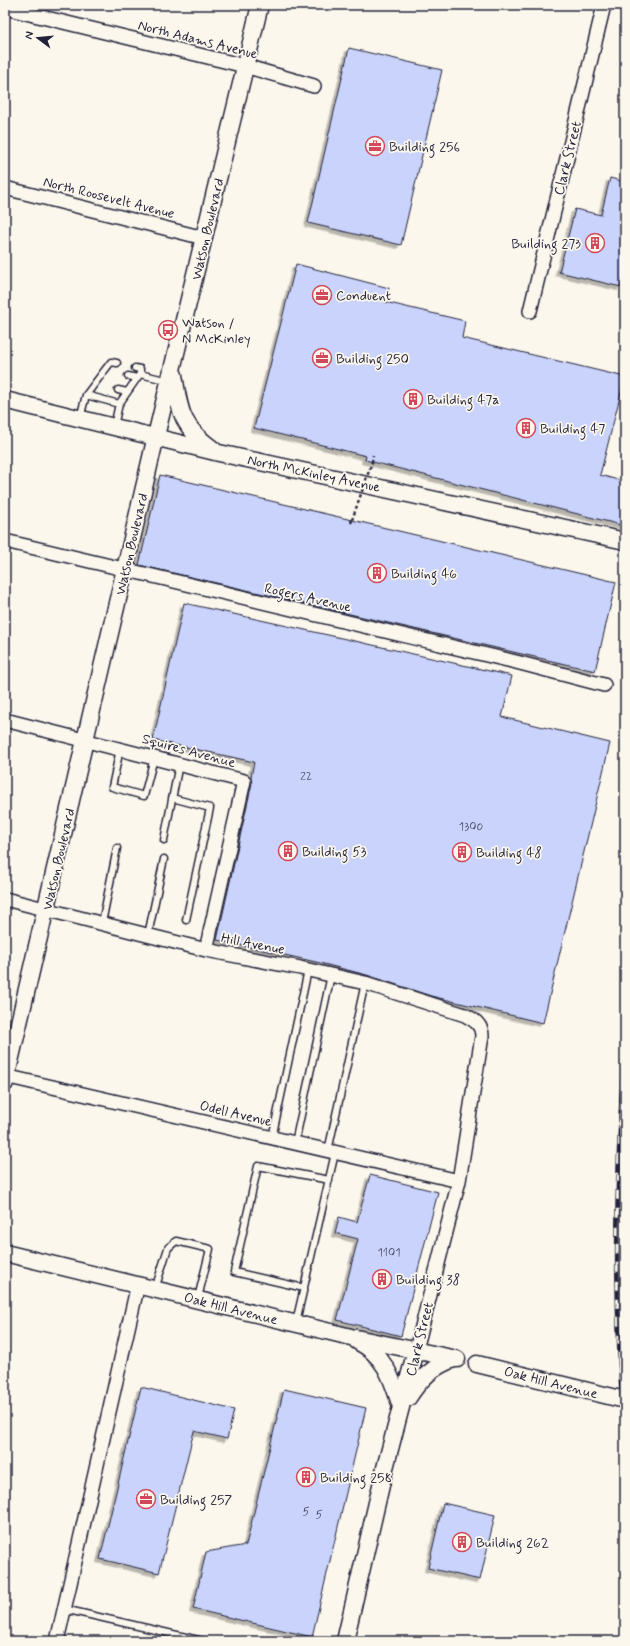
<svg xmlns="http://www.w3.org/2000/svg" width="630" height="1646" font-family="Mynerve,sans-serif">
  <style>
    .building { fill: #c9d3fb; stroke: #22223b; filter: url(#shadow) }
    .lines { fill: none; stroke-linecap: round; stroke-linejoin: round }
    .service-casing { stroke: #22223b; stroke-width: 9 }
    .minor-casing { stroke: #22223b; stroke-width: 16 }
    .tertiary-casing { stroke: #22223b; stroke-width: 19 }
    .path { stroke: #22223b; stroke-width: 2.5; stroke-dasharray: 3 3; stroke-linecap: butt }
    .service { stroke: #fbf7ec; stroke-width: 6 }
    .minor { stroke: #fbf7ec; stroke-width: 13 }
    .tertiary { stroke: #fbf7ec; stroke-width: 16 }
    .rail-casing { stroke: #22223b; stroke-width: 4.5 }
    .rail { stroke: #fbf7ec; stroke-width: 3; stroke-dasharray: 9; stroke-linecap: butt }
    .path-bridge { stroke: #22223b; stroke-width: 2.5; stroke-dasharray: 3 3; stroke-linecap: butt }
    .labels { text-anchor: middle; stroke-width: 3.5; stroke-linejoin: round; paint-order: stroke }
    .number-label { font-size: 12px; fill: #4c4e6b }
    .street-label { font-size: 14px; fill: #22223b; stroke: #fbf7ec }
    .poi-label { font-size: 14px; fill: #22223b; stroke: #fbf7ec; text-anchor: start }
  </style>
  <defs>
    <filter id="shadow"><feDropShadow dx="-3.5" dy="3.5" stdDeviation="0" flood-color="#0004"/></filter>
  </defs>
  <rect width="100%" height="100%" fill="#fbf7ec"/>
  <filter id="ink" filterUnits="userSpaceOnUse"><feTurbulence type="fractalNoise" baseFrequency=".025" numOctaves="2"/><feDisplacementMap in="SourceGraphic" scale="8" xChannelSelector="R" yChannelSelector="G"/><feConvolveMatrix kernelMatrix="1 2 1 2 8 2 1 2 1" color-interpolation-filters="sRGB"/></filter>
  <g filter="url(#ink)">
    <path class="building" d="M 349,48 L 442,70 L 401,245 L 308,223 Z
      M 610,178 L 625,182 L 625,271 L 621,287 L 559,272 L 575,209 L 601,215 Z
      M 296,264 L 389,288 L 385,302 L 465,321 L 462,338 L 625,377 L 600,475 L 625,482 L 625,526 L 365,460 L 366,456 L 254,428 Z
      M 160,475 L 616,582 L 595,671 L 139,565 Z
      M 184,603 L 512,676 L 502,717 L 610,743 L 543,1023 L 431,996 L 367,975 L 316,962 L 217,940 L 252,783 L 251,777 L 254,762 L 153,740 Z
      M 370,1175 L 438,1192 L 401,1336 L 337,1320 L 358,1239 L 335,1233 L 339,1217 L 357,1222 Z
      M 141,1387 L 234,1410 L 227,1439 L 194,1431 L 159,1573 L 100,1559 Z
      M 284,1389 L 366,1408 L 312,1637 L 193,1609 L 206,1552 L 246,1545 Z
      M 443,1503 L 495,1515 L 480,1580 L 428,1568 Z"/>
    <g class="lines">
      <g class="service-casing">
        <path id="service" d="M 135,368 L 140,369 L 140,374 L 169,381
          M 128,376 L 137,378
          M 118,390 L 127,392
          M 86,395 L 119,404 L 140,374
          M 80,418 L 86,395 L 111,362 L 117,363
          M 114,426 L 119,404
          M 120,749 L 112,787 L 144,796 L 154,758
          M 172,798 L 210,808 L 186,920
          M 164,840 L 179,764
          M 102,923 L 117,848
          M 148,935 L 164,859
          M 272,1138 L 308,970
          M 295,1143 L 331,975
          M 328,1151 L 365,983
          M 304,1288 L 234,1272 L 258,1166 L 329,1180
          M 155,1289 L 168,1248 L 176,1241 L 210,1249 L 198,1298
          M 296,1322 L 335,1153
          M 64,1609 L 203,1641"/>
      </g>
      <g class="minor-casing">
        <path id="minor" d="M 5,8 L 245,66 L 314,86
          M 5,188 L 204,238
          M 530,311 L 604,5
          M 5,541 L 516,662 L 604,685
          M 5,720 L 244,781 L 206,950
          M 5,899 L 206,950 L 300,968 L 365,983 L 465,1015 C 474,1020 482,1024 482,1036 L 459,1181 L 416,1350
          M 5,1076 L 459,1181
          M 57,1641 L 138,1284"/>
      </g>
      <g class="tertiary-casing">
        <path id="tertiary" d="M 174,375 C 180,412 181,427 214,450
          M 5,400 L 219,453 L 625,541
          M 5,1083 L 156,436 L 260,5
          M 5,1253 L 351,1337 L 457,1359
          M 357,1341 C 386,1356 392,1379 401,1407
          M 477,1364 L 625,1400
          M 408,1398 C 420,1379 433,1366 454,1359
          M 345,1641 L 385,1468 L 416,1350"/>
      </g>
      <path class="path" d="M 372,462 L 373,455
        M 351,523 L 352,520"/>
      <use href="#service" class="service"/>
      <use href="#minor" class="minor"/>
      <use href="#tertiary" class="tertiary"/>
      <g class="rail-casing">
        <path id="rail" d="M 625,1047 C 615,1177 614,1310 625,1440"/>
      </g>
      <use href="#rail" class="rail"/>
      <path class="path-bridge" d="M 352,520 L 372,462"/>
    </g>
  </g>
  <defs>
    <g id="office-ring" transform="scale(1)"><circle r="9.5" fill="#fbf7ec" stroke="#d1495b" stroke-width="1.5"/><path d="M-6-3h4V-5.5h4V-3h4V5H-6ZM-1-4.5V-3h2v-1.5ZM-6 0V1H6V0Z" fill="#d1495b"/></g>
    <g id="building-ring" transform="scale(1)"><circle r="9.5" fill="#fbf7ec" stroke="#d1495b" stroke-width="1.5"/><path d="M-4-6H4V6H1V3H-1V6H-4ZM-2.5-4.3h1.7v1.8h-1.7ZM.8-4.3h1.7v1.8H.8ZM-2.5-1h1.7V.8h-1.7ZM.8-1h1.7V.8H.8Z" fill="#d1495b"/></g>
    <g id="bus-ring" transform="scale(1)"><circle r="9.5" fill="#fbf7ec" stroke="#d1495b" stroke-width="1.5"/><path d="M-5-6H5V4H4V6H2V4H-2V6H-4V4H-5ZM-3.5-4V0h7V-4ZM-3.5 1.2v1.5H-2V1.2ZM2 1.2v1.5H3.5V1.2Z" fill="#d1495b"/></g>
  </defs>
  <g fill-rule="evenodd">
    <use href="#office-ring" x="375" y="146"/>
    <use href="#building-ring" x="595" y="243"/>
    <use href="#office-ring" x="322" y="295"/>
    <use href="#bus-ring" x="168" y="330"/>
    <use href="#office-ring" x="322" y="358"/>
    <use href="#building-ring" x="413" y="399"/>
    <use href="#building-ring" x="526" y="428"/>
    <use href="#building-ring" x="377" y="573"/>
    <use href="#building-ring" x="288" y="851"/>
    <use href="#building-ring" x="462" y="852"/>
    <use href="#building-ring" x="382" y="1279"/>
    <use href="#building-ring" x="306" y="1477"/>
    <use href="#office-ring" x="146" y="1499"/>
    <use href="#building-ring" x="462" y="1542"/>
  </g>
  <g class="labels">
    <g class="number-label">
      <text x="306" y="780">22</text>
      <text x="471" y="830">1300</text>
      <text x="389" y="1256">1101</text>
      <text x="306" y="1515">5</text>
      <text x="319" y="1518">5</text>
    </g>
    <g class="street-label">
      <text transform="translate(198 39) rotate(14)" y="5">North Adams Avenue</text>
      <text transform="translate(567 158) rotate(-76)" y="5">Clark Street</text>
      <text transform="translate(109 197) rotate(14)" y="5">North Roosevelt Avenue</text>
      <text transform="translate(207 229) rotate(-77)" y="5">Watson Boulevard</text>
      <text transform="translate(314 473) rotate(12)" y="5">North McKinley Avenue</text>
      <text transform="translate(131 544) rotate(-77)" y="5">Watson Boulevard</text>
      <text transform="translate(308 597) rotate(13)" y="5">Rogers Avenue</text>
      <text transform="translate(189 750) rotate(15)" y="5">Squires Avenue</text>
      <text transform="translate(58 859) rotate(-77)" y="5">Watson Boulevard</text>
      <text transform="translate(253 943) rotate(11)" y="5">Hill Avenue</text>
      <text transform="translate(236 1113) rotate(13)" y="5">Odell Avenue</text>
      <text transform="translate(231 1308) rotate(14)" y="5">Oak Hill Avenue</text>
      <text transform="translate(419 1339) rotate(-76)" y="5">Clark Street</text>
      <text transform="translate(551 1382) rotate(14)" y="5">Oak Hill Avenue</text>
    </g>
    <g class="poi-label">
      <text x="389" y="151">Building 256</text>
      <text x="581" y="248" text-anchor="end">Building 273</text>
      <text x="336" y="300">Conduent</text>
      <text x="182" y="327">Watson /<tspan x="182" dy="16">N McKinley</tspan></text>
      <text x="336" y="363">Building 250</text>
      <text x="427" y="404">Building 47a</text>
      <text x="540" y="433">Building 47</text>
      <text x="391" y="578">Building 46</text>
      <text x="302" y="856">Building 53</text>
      <text x="476" y="857">Building 48</text>
      <text x="396" y="1284">Building 38</text>
      <text x="320" y="1482">Building 258</text>
      <text x="160" y="1504">Building 257</text>
      <text x="476" y="1547">Building 262</text>
    </g>
  </g>
  <rect width="630" height="1646" fill="none" stroke="#fbf7ec" stroke-width="20"/>
  <rect x="10" y="10" width="610" height="1626" fill="none" stroke="#22223b" stroke-width="1.5" filter="url(#ink)"/>
  <g transform="translate(38 38) rotate(286)" stroke="#fbf7ec" stroke-width="3" paint-order="stroke">
  <path d="M0-3L7 15L0 10L-7 15Z" fill="#22223b"/>
  <text y="-6" font-size="11" font-weight="bold" text-anchor="middle" fill="#22223b">N</text>
  </g>
</svg>
